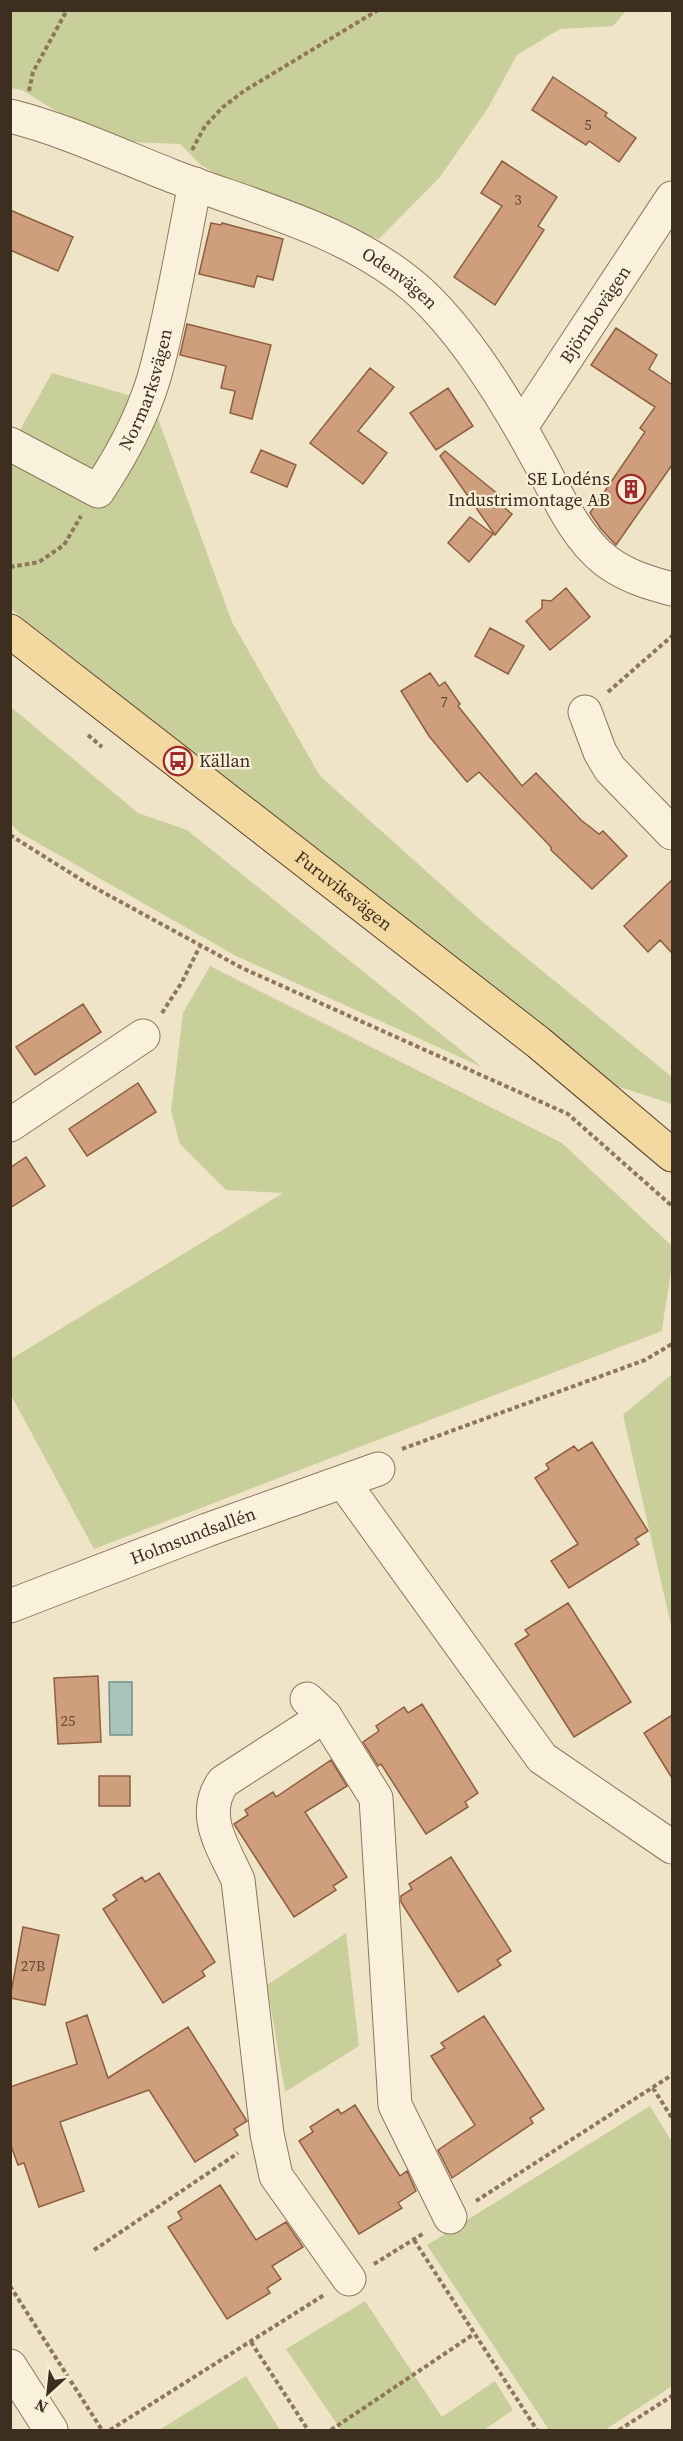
<svg xmlns="http://www.w3.org/2000/svg" width="683" height="2441" font-family="'Source Serif 4',serif">
  <style>
    .green { fill: #c9cf9b }
    .water { fill: #a9c4bc; stroke: #6f938a; stroke-width: 1.5 }
    .building { fill: #cf9f7d; stroke: #8d5f41; stroke-width: 1.5 }
    .lines { fill: none; stroke-linecap: round; stroke-linejoin: round }
    .minor-casing { stroke: #8d765c; stroke-width: 35 }
    .major-casing { stroke: #5b4430; stroke-width: 35 }
    .path { stroke: #8d765c; stroke-width: 4; stroke-dasharray: 4.5 3; stroke-linecap: butt }
    .minor { stroke: #faf1dc; stroke-width: 33 }
    .major { stroke: #f3d9a0; stroke-width: 33 }
    .labels { text-anchor: middle; stroke-width: 4.5; stroke-linejoin: round; paint-order: stroke }
    .number-label { font-size: 15px; fill: #624a37 }
    .street-label { font-size: 18px; fill: #3d2e20; stroke: #f7eed8 }
    .poi-label { font-size: 18px; fill: #3d2e20; stroke: #f7eed8; text-anchor: end }
  </style>
  <rect width="100%" height="100%" fill="#f0e4c8"/>
  <path class="green" d="M 10,11 L 626,11 L 613,26 L 560,29 L 517,55 L 488,108 L 440,177 L 379,239 L 337,225 L 234,184 L 201,165 L 180,144 L 104,141 L 22,90 L 11,88 Z
    M 52,373 L 152,402 L 232,622 L 320,776 L 484,923 L 672,1077 L 672,1104 L 616,1086 L 11,609 L 11,446 Z
    M 11,707 L 138,813 L 187,830 L 482,1067 L 236,956 L 20,833 L 11,824 Z
    M 210,966 L 562,1143 L 672,1246 C 673,1275 665,1302 662,1331 L 94,1549 L 11,1395 L 11,1359 L 283,1193 L 226,1190 L 180,1144 L 171,1111 L 183,1013 Z
    M 672,1374 L 672,1630 L 623,1415 Z
    M 346,1933 L 359,2046 L 285,2092 L 267,1985 Z
    M 650,2106 L 672,2142 L 672,2386 L 605,2430 L 549,2430 L 427,2245 Z
    M 365,2301 L 442,2417 L 495,2381 L 513,2410 L 484,2430 L 341,2430 L 286,2349 Z
    M 246,2376 L 280,2430 L 159,2430 Z"/>
  <path class="water" d="M 109,1682 L 132,1682 L 132,1735 L 110,1735 Z"/>
  <path class="building" d="M 553,77 L 607,113 L 605,116 L 636,138 L 619,162 L 589,141 L 586,145 L 532,110 Z
    M 502,161 L 557,197 L 538,226 L 544,230 L 495,305 L 454,277 L 502,206 L 481,193 Z
    M 10,210 L 73,237 L 58,271 L 10,250 Z
    M 211,223 L 221,225 L 222,223 L 283,239 L 273,280 L 257,276 L 254,287 L 199,274 Z
    M 187,324 L 271,345 L 252,419 L 230,413 L 235,391 L 221,388 L 226,366 L 180,355 Z
    M 616,328 L 657,355 L 649,369 L 671,384 L 672,382 L 672,465 L 616,545 L 601,529 L 590,513 L 645,432 L 640,428 L 655,407 L 591,365 Z
    M 370,368 L 394,387 L 358,431 L 387,453 L 363,484 L 310,443 Z
    M 448,388 L 473,426 L 436,450 L 410,413 Z
    M 261,450 L 296,465 L 287,487 L 251,472 Z
    M 445,451 L 504,499 L 500,504 L 512,514 L 495,535 L 440,456 Z
    M 470,517 L 493,534 L 469,562 L 448,543 Z
    M 566,588 L 590,617 L 550,650 L 526,621 L 542,608 L 542,600 L 551,601 Z
    M 490,628 L 524,646 L 508,674 L 475,656 Z
    M 430,673 L 439,686 L 445,682 L 460,704 L 458,706 L 522,786 L 536,773 L 581,820 L 599,834 L 603,831 L 627,856 L 592,889 L 551,850 L 551,847 L 479,772 L 467,782 L 429,736 L 401,691 Z
    M 672,880 L 672,953 L 660,940 L 648,952 L 624,926 Z
    M 83,1004 L 101,1032 L 35,1075 L 16,1047 Z
    M 138,1083 L 156,1112 L 87,1156 L 69,1129 Z
    M 26,1157 L 45,1186 L 10,1208 L 10,1168 Z
    M 592,1442 L 648,1531 L 635,1539 L 639,1544 L 569,1588 L 551,1561 L 578,1544 L 535,1478 L 549,1469 L 546,1464 L 574,1446 L 578,1451 Z
    M 568,1603 L 631,1702 L 574,1737 L 515,1644 L 529,1635 L 525,1630 Z
    M 98,1676 L 101,1742 L 58,1744 L 54,1678 Z
    M 422,1704 L 478,1793 L 465,1802 L 468,1807 L 426,1834 L 381,1764 L 378,1766 L 363,1742 L 379,1731 L 376,1726 L 404,1707 L 408,1713 Z
    M 672,1715 L 672,1778 L 644,1733 Z
    M 331,1760 L 347,1786 L 305,1812 L 347,1877 L 333,1886 L 336,1890 L 294,1917 L 234,1824 L 248,1815 L 245,1810 L 273,1792 L 276,1797 Z
    M 99,1776 L 130,1776 L 130,1806 L 99,1806 Z
    M 451,1857 L 511,1951 L 497,1960 L 501,1965 L 458,1992 L 401,1902 L 401,1896 L 412,1889 L 409,1884 Z
    M 159,1873 L 215,1962 L 202,1971 L 205,1976 L 163,2003 L 103,1909 L 117,1900 L 113,1895 L 142,1877 L 145,1882 Z
    M 23,1927 L 59,1935 L 45,2005 L 10,1998 Z
    M 87,2015 L 108,2078 L 188,2027 L 247,2121 L 234,2129 L 238,2135 L 195,2162 L 149,2090 L 60,2122 L 84,2191 L 39,2207 L 24,2163 L 18,2165 L 10,2143 L 10,2087 L 77,2064 L 66,2023 Z
    M 484,2016 L 544,2109 L 530,2118 L 533,2123 L 452,2178 L 438,2150 L 475,2125 L 431,2056 L 445,2048 L 441,2043 Z
    M 355,2105 L 400,2176 L 407,2171 L 416,2191 L 398,2203 L 402,2208 L 359,2234 L 299,2141 L 313,2132 L 310,2127 L 338,2109 L 341,2114 Z
    M 220,2185 L 256,2240 L 286,2222 L 303,2247 L 272,2266 L 281,2279 L 267,2288 L 270,2293 L 227,2319 L 168,2227 L 182,2219 L 178,2212 Z"/>
  <g class="lines">
    <g class="minor-casing">
      <g id="minor">
        <path id="s1" d="M 10,116 C 63,129 121,156 172,176 C 256,208 353,231 421,293 C 465,334 505,399 534,452 C 555,489 572,534 606,561 C 626,576 649,583 672,589"/>
        <path id="s2" d="M 521,427 L 672,198"/>
        <path id="s3" d="M 10,444 L 98,491 C 124,452 147,409 158,363 C 173,305 183,244 195,184"/>
        <path d="M 585,712 L 600,752 L 610,769 L 672,833"/>
        <path d="M 10,1125 L 143,1036"/>
        <path d="M 344,1483 L 542,1758 L 672,1847"/>
        <path id="s4" d="M 10,1606 L 207,1530 L 378,1469"/>
        <path d="M 307,1699 L 325,1716 L 223,1782 C 200,1815 223,1847 238,1880 L 267,2134 L 276,2176 L 349,2279"/>
        <path d="M 325,1716 L 376,1798 L 395,2105 L 450,2217"/>
        <path d="M 10,2366 L 51,2430"/>
      </g>
    </g>
    <g class="major-casing">
      <g id="major">
        <path id="s5" d="M 10,631 L 539,1043 L 672,1155"/>
      </g>
    </g>
    <path class="path" d="M 29,91 L 33,72 L 67,10
      M 192,150 L 205,126 L 223,107 L 244,91 L 378,10
      M 10,567 L 39,562 L 64,545 L 81,516
      M 608,692 L 672,636
      M 88,735 L 102,747
      M 10,835 L 88,884 L 242,968 L 568,1114 L 672,1206
      M 162,1013 L 182,982 L 200,946
      M 402,1449 L 645,1360 L 672,1344
      M 653,2088 L 672,2118
      M 476,2201 L 672,2075
      M 414,2240 L 537,2430
      M 94,2250 L 238,2153
      M 374,2264 L 424,2233
      M 10,2286 L 102,2430
      M 251,2342 L 308,2430
      M 110,2430 L 324,2295
      M 331,2430 L 474,2334
      M 619,2430 L 672,2396"/>
    <use href="#minor" class="minor"/>
    <use href="#major" class="major"/>
  </g>
  <defs>
    <g id="building-ring" transform="scale(1.5)"><circle r="9.5" fill="#f7eed8" stroke="#9e2a2b" stroke-width="1.5"/><path d="M-4-6H4V6H1V3H-1V6H-4ZM-2.5-4.3h1.7v1.8h-1.7ZM.8-4.3h1.7v1.8H.8ZM-2.5-1h1.7V.8h-1.7ZM.8-1h1.7V.8H.8Z" fill="#9e2a2b"/></g>
    <g id="bus-ring" transform="scale(1.5)"><circle r="9.5" fill="#f7eed8" stroke="#9e2a2b" stroke-width="1.5"/><path d="M-5-6H5V4H4V6H2V4H-2V6H-4V4H-5ZM-3.5-4V0h7V-4ZM-3.5 1.2v1.5H-2V1.2ZM2 1.2v1.5H3.5V1.2Z" fill="#9e2a2b"/></g>
  </defs>
  <g fill-rule="evenodd">
    <use href="#building-ring" x="631" y="489"/>
    <use href="#bus-ring" x="178" y="761"/>
  </g>
  <g class="labels">
    <g class="number-label">
      <text x="588" y="130">5</text>
      <text x="518" y="205">3</text>
      <text x="444" y="707">7</text>
      <text x="68" y="1726">25</text>
      <text x="33" y="1971">27B</text>
    </g>
    <g class="street-label">
      <text dy="6" stroke="none"><textPath href="#s1" startOffset="424">Odenvägen</textPath></text>
      <text dy="6" stroke="none"><textPath href="#s2" startOffset="135">Björnbovägen</textPath></text>
      <text dy="6" stroke="none"><textPath href="#s3" startOffset="213">Normarksvägen</textPath></text>
      <text dy="6" stroke="none"><textPath href="#s5" startOffset="423">Furuviksvägen</textPath></text>
      <text dy="6" stroke="none"><textPath href="#s4" startOffset="196">Holmsundsallén</textPath></text>
    </g>
    <g class="poi-label">
      <text x="610" y="485">SE Lodéns<tspan x="610" dy="21">Industrimontage AB</tspan></text>
      <text x="199" y="767" text-anchor="start">Källan</text>
    </g>
  </g>
  <rect width="683" height="2441" fill="none" stroke="#3d2e20" stroke-width="24"/>
  <g transform="translate(48 2393) rotate(207)" stroke="#f7eed8" stroke-width="4.5" paint-order="stroke">
  <path d="M0-4.5L10 22L0 15L-10 22Z" fill="#3d2e20"/>
  <text y="-9" font-size="16" font-weight="bold" text-anchor="middle" fill="#3d2e20">N</text>
  </g>
</svg>
